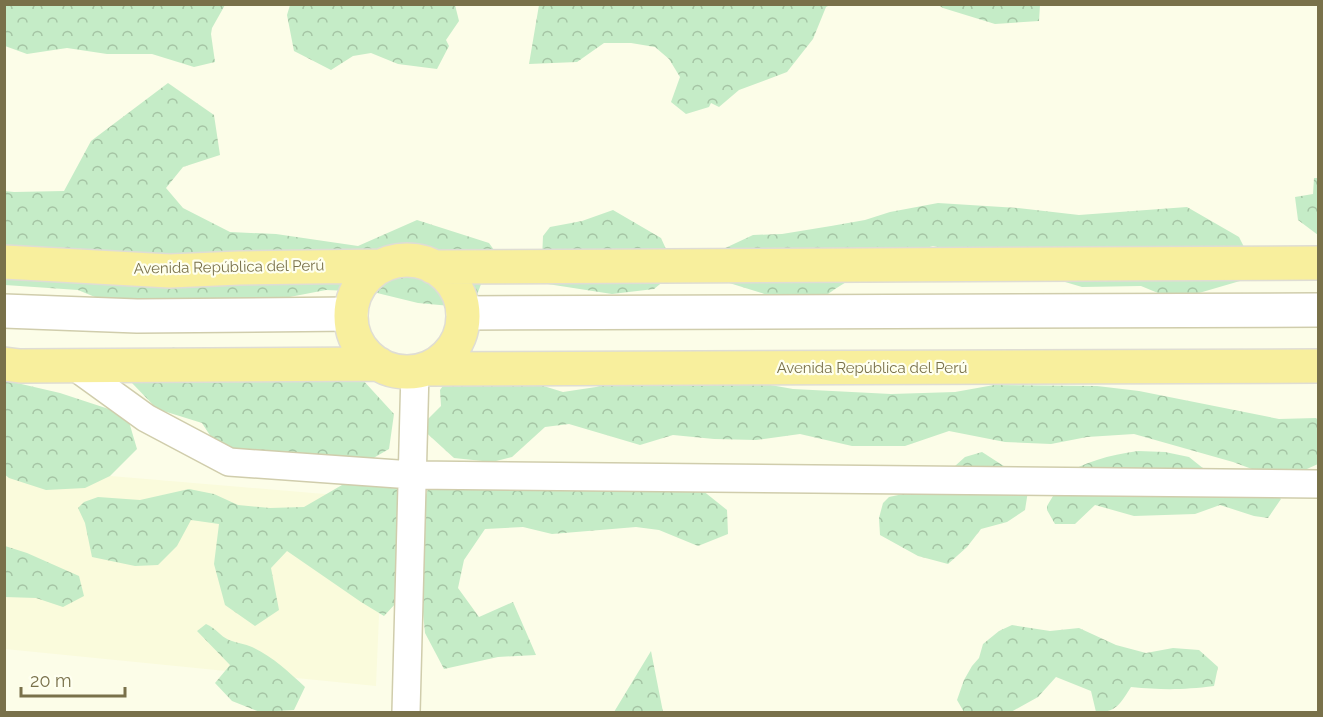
<svg xmlns="http://www.w3.org/2000/svg" width="1323" height="717" font-family="Raleway,sans-serif">
  <style>
    .residential { fill: #fafbdc }
    .forest { fill: url(#forest-crowns) }
    .lines { fill: none; stroke-linecap: round; stroke-linejoin: round }
    .minor-casing { stroke: #d0cdac; stroke-width: 30 }
    .tertiary-casing { stroke: #d0cdac; stroke-width: 36 }
    .trunk-casing { stroke: #dfddd4; stroke-width: 36 }
    .minor { stroke: #fff; stroke-width: 27 }
    .tertiary { stroke: #fff; stroke-width: 33 }
    .trunk { stroke: #f8ef9d; stroke-width: 33 }
    .labels { text-anchor: middle; stroke-width: 4.5; stroke-linejoin: round; paint-order: stroke }
    .street-label { font-size: 15px; fill: #79714a; stroke: #feffef }
  </style>
  <defs>
    <pattern id="forest-crowns" width="20" height="18" patternUnits="userSpaceOnUse" patternTransform="scale(1.5)"><rect width="20" height="18" fill="#c5ecc7"/><path d="M2 6a3 3 0 1 1 6 0M12 15a3 3 0 1 1 6 0" fill="none" stroke="#a5c4a4"/></pattern>
  </defs>
  <rect width="100%" height="100%" fill="#fcfde8"/>
  <path class="residential" d="M 4,467 L 384,499 L 376,686 L 5,649 Z"/>
  <path class="forest" d="M 4,5 L 5,4 L 225,5 L 212,28 L 211,34 L 215,62 L 194,67 L 152,54 L 107,54 L 67,48 L 27,54 L 5,46 Z
    M 455,5 L 459,21 L 446,40 L 449,46 L 437,69 L 398,64 L 371,53 L 353,56 L 331,70 L 294,51 L 287,15 L 290,5 Z
    M 539,5 L 539,4 L 830,5 L 826,7 L 813,39 L 787,72 L 739,90 L 719,107 L 711,103 L 709,107 L 686,114 L 671,102 L 680,77 L 669,59 L 655,47 L 631,43 L 604,43 L 577,62 L 529,64 Z
    M 938,5 L 1040,5 L 1039,21 L 995,24 L 943,8 Z
    M 168,83 L 214,115 L 220,155 L 183,167 L 166,188 L 183,208 L 230,232 L 276,234 L 358,246 L 417,220 L 489,243 L 494,250 L 472,308 L 418,303 L 373,292 L 326,290 L 274,300 L 119,307 L 78,290 L 5,285 L 4,191 L 14,192 L 64,191 L 91,141 Z
    M 1314,178 L 1318,178 L 1318,235 L 1298,220 L 1295,197 L 1313,194 Z
    M 938,203 L 1018,208 L 1079,215 L 1187,207 L 1239,237 L 1257,273 L 1240,281 L 1175,300 L 1141,286 L 1082,287 L 984,258 L 933,246 L 875,264 L 835,289 L 821,299 L 768,295 L 726,282 L 721,250 L 753,235 L 782,234 L 831,226 L 865,220 L 890,212 Z
    M 613,210 L 661,238 L 676,271 L 654,289 L 612,294 L 541,283 L 543,236 L 550,227 L 582,221 Z
    M 173,347 L 192,354 L 361,378 L 394,414 L 389,449 L 370,460 L 252,470 L 213,440 L 202,423 L 157,409 L 132,383 L 155,367 Z
    M 699,372 L 793,389 L 891,394 L 955,392 L 994,385 L 1097,386 L 1139,391 L 1279,419 L 1316,418 L 1318,420 L 1318,464 L 1298,473 L 1268,475 L 1233,462 L 1134,434 L 1087,437 L 1051,444 L 1005,442 L 949,431 L 905,446 L 852,446 L 800,434 L 756,440 L 714,439 L 673,435 L 640,445 L 569,424 L 545,427 L 512,457 L 492,462 L 454,458 L 420,427 L 441,406 L 440,390 L 450,376 L 537,384 L 563,392 L 596,387 L 640,374 Z
    M 4,380 L 60,393 L 127,415 L 137,449 L 110,476 L 85,488 L 46,490 L 9,478 L 4,474 Z
    M 1138,451 L 1165,452 L 1189,457 L 1214,477 L 1268,486 L 1281,499 L 1268,518 L 1254,516 L 1220,505 L 1195,514 L 1134,516 L 1095,505 L 1075,524 L 1055,524 L 1047,510 L 1047,506 L 1053,496 L 1059,477 C 1085,462 1108,455 1138,451 Z
    M 982,452 L 1010,470 L 1028,491 L 1025,510 L 1007,522 L 981,529 L 967,547 L 948,564 L 918,556 L 880,535 L 879,518 L 883,503 L 889,497 L 903,494 L 919,488 L 945,475 L 965,457 Z
    M 371,471 L 392,476 L 408,504 L 403,547 L 395,572 L 397,602 L 384,616 L 361,602 L 287,551 L 271,568 L 279,610 L 255,626 L 225,605 L 214,564 L 219,524 L 191,520 L 177,546 L 158,565 L 135,566 L 92,557 L 85,523 L 78,508 L 84,502 L 98,497 L 140,500 L 189,489 L 214,494 L 238,505 L 270,508 L 304,507 L 342,485 Z
    M 449,479 L 697,486 L 727,510 L 728,534 L 698,546 L 659,530 L 636,527 L 552,534 L 523,527 L 485,529 L 464,560 L 458,588 L 479,617 L 513,602 L 536,655 L 498,657 L 444,669 L 425,633 L 420,581 L 422,506 L 428,489 Z
    M 5,546 L 27,553 L 79,576 L 84,596 L 63,607 L 36,598 L 5,597 Z
    M 206,624 C 216,628 220,636 229,640 C 237,643 245,644 252,647 C 272,656 289,672 305,687 L 294,710 L 260,712 L 232,701 L 215,683 L 230,665 L 197,631 Z
    M 1012,625 L 1050,631 L 1079,628 L 1116,645 L 1146,653 L 1173,648 L 1199,650 L 1218,667 L 1214,686 C 1183,690 1162,690 1131,687 C 1121,702 1117,713 1096,712 L 1091,691 L 1056,677 L 1038,697 L 1011,712 L 964,712 L 957,700 L 964,680 L 972,666 L 979,658 L 983,644 L 999,631 Z
    M 651,651 L 663,712 L 614,712 Z"/>
  <g class="lines">
    <g class="minor-casing">
      <path id="minor" d="M 74,366 L 146,418 L 229,462 L 412,475 L 1318,484
        M 406,712 L 415,371"/>
    </g>
    <g class="tertiary-casing">
      <path id="tertiary" d="M 4,311 L 137,316 L 351,314
        M 463,313 L 1318,310"/>
    </g>
    <g class="trunk-casing">
      <path id="trunk" d="M351 316a56 56 0 1 1 112 0a56 56 0 1 1-112 0Z
        M 4,262 L 170,271 L 239,268 L 382,266
        M 433,267 L 1318,263
        M 4,364 L 20,366 L 379,364
        M 425,369 L 1318,366"/>
    </g>
    <use href="#minor" class="minor"/>
    <use href="#tertiary" class="tertiary"/>
    <use href="#trunk" class="trunk"/>
  </g>
  <g class="labels">
    <g class="street-label">
      <text transform="translate(229 267) rotate(-1)" y="5">Avenida República del Perú</text>
      <text x="872" y="373">Avenida República del Perú</text>
    </g>
  </g>
  <rect width="1323" height="717" fill="none" stroke="#79714a" stroke-width="12"/>
  <path d="M21 687v9h104v-9" fill="none" stroke="#79714a" stroke-width="3"/>
  <text x="30" y="687" font-size="18" fill="#79714a" stroke="#feffef" stroke-width="4.5" paint-order="stroke">20 m</text>
</svg>
